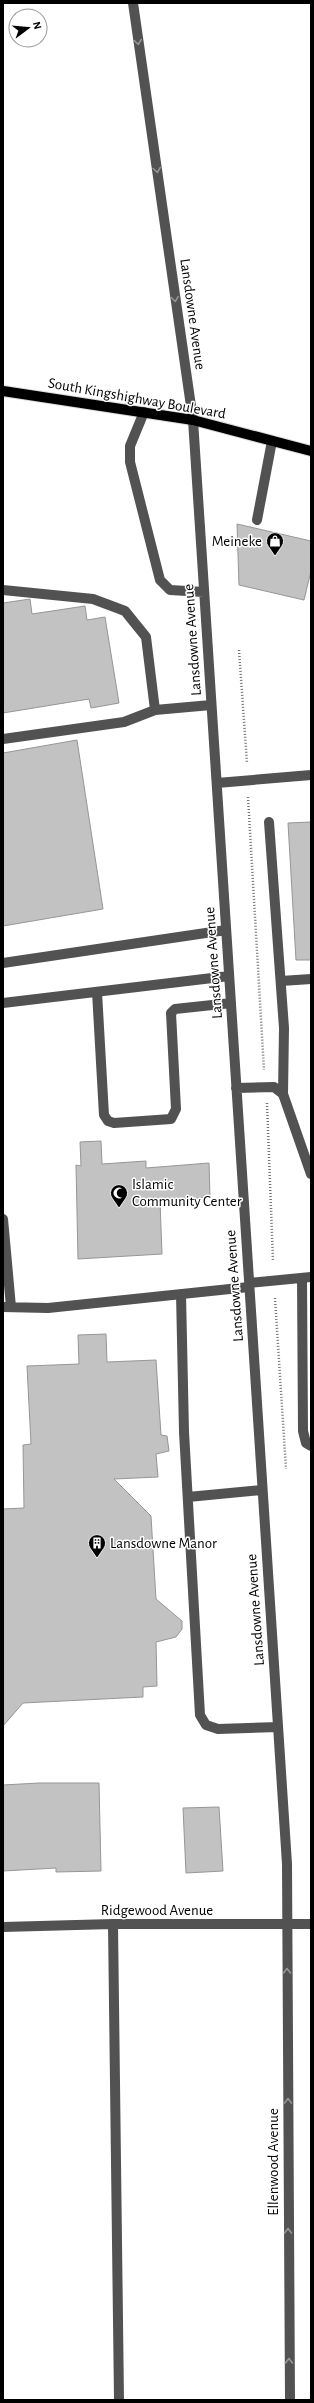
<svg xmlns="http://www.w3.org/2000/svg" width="314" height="2403" font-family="'Alegreya Sans',sans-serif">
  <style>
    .building { fill: #c2c2c2; stroke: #969696 }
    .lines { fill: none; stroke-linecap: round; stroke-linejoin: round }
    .major-casing { stroke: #dbdbdb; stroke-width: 12 }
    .path { stroke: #747474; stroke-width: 2.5; stroke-dasharray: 1 2; stroke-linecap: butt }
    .minor { stroke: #525252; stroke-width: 10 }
    .major { stroke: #000; stroke-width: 10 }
    .oneway { stroke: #979797 }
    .labels { text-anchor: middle; stroke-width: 3; stroke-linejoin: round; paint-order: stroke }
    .street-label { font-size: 15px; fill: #000; stroke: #fff }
    .poi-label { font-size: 15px; fill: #000; stroke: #fff; text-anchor: start }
  </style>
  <rect width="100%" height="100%" fill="#fff"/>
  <path class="building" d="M 237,524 L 311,541 L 311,571 L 304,600 L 239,585 Z
    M 30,599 L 32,614 L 85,606 L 87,620 L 105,617 L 119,703 L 91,708 L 89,699 L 3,713 L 3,603 Z
    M 77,740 L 103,909 L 3,926 L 3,753 Z
    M 311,822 L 311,960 L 296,960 L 288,823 Z
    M 101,1141 L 102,1164 L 146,1161 L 146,1168 L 209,1163 L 210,1197 L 160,1201 L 162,1254 L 78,1259 L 76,1165 L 81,1166 L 80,1142 Z
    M 106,1334 L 107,1362 L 156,1360 L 161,1435 L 167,1436 L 169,1451 L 156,1454 L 158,1477 L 114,1479 L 151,1516 L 156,1599 L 182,1621 L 182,1629 L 176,1637 L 156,1642 L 157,1686 L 143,1687 L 143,1697 L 23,1703 L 3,1726 L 3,1509 L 24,1508 L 23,1445 L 31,1444 L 27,1366 L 79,1364 L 78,1335 Z
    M 39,1783 L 99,1783 L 101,1871 L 56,1872 L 56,1868 L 3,1871 L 3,1785 Z
    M 219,1807 L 223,1871 L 186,1873 L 183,1808 Z"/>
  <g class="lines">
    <g class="major-casing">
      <path id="major" d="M 3,391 L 193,420 L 311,451"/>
    </g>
    <path class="path" d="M 239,650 L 247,763
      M 248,797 L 264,1070
      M 267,1103 L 273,1261
      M 275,1298 L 286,1469"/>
    <path class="minor" d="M 133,3 L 193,420 L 287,1864 L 290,2400
      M 144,412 L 130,446 L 130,462 L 160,580 L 170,590 L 204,592
      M 257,520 L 272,441
      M 3,590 L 93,599 L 125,611 L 146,637 L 155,710
      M 3,739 L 124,722 L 155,710 L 211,705
      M 217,783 L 311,775
      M 269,822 L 284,1028 L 283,1094
      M 3,963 L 226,930
      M 281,981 L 311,979
      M 97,992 L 104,1115 L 108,1121 L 114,1123 L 171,1119 L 176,1109 L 171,1013 L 175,1009 L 231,1003
      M 3,1003 L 229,976
      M 236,1088 L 274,1087 L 283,1094 L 311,1174
      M 3,1219 L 11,1307
      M 302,1278 L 303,1431 L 306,1443 L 311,1446
      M 249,1283 L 311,1277
      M 181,1294 L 184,1432 L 200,1715 L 206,1725 L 218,1729 L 278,1727
      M 3,1307 L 48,1308 L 249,1287
      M 188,1497 L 262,1490
      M 113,1924 L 119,2400
      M 3,1927 L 113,1924 L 311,1924"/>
    <use href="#major" class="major"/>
  </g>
  <defs><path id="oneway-chevron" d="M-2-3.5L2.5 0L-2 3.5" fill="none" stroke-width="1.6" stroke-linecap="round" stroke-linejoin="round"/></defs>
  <g class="oneway">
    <use href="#oneway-chevron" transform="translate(138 42) rotate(82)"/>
    <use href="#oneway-chevron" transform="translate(157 170) rotate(82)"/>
    <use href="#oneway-chevron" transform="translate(175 299) rotate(82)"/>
    <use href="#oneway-chevron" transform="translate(287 1971) rotate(-90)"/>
    <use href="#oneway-chevron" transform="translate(288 2101) rotate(-90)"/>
    <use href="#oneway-chevron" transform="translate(288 2231) rotate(-90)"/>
    <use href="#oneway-chevron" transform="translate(289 2361) rotate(-90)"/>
  </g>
  <defs>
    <g id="shop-pin" transform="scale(0.9)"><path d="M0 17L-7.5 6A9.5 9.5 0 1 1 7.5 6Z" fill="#000" stroke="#fff"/><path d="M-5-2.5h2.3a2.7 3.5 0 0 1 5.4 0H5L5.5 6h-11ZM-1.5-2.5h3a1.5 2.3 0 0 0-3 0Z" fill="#fff"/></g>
    <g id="mosque-pin" transform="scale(0.9)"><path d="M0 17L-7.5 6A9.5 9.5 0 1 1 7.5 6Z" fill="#000" stroke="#fff"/><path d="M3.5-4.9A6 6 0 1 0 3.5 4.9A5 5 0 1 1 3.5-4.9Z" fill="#fff"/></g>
    <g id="building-pin" transform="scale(0.9)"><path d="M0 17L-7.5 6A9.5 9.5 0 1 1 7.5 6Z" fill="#000" stroke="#fff"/><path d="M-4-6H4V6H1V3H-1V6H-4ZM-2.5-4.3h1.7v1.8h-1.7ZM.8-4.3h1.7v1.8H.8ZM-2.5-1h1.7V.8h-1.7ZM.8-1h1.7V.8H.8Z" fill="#fff"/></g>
  </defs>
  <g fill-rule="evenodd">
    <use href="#shop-pin" x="275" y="541"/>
    <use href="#mosque-pin" x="119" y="1193"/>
    <use href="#building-pin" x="97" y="1543"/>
  </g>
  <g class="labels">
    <g class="street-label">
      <text transform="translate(193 314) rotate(82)" y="5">Lansdowne Avenue</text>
      <text transform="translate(137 398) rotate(10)" y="5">South Kingshighway Boulevard</text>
      <text transform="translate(192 640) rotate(-94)" y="5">Lansdowne Avenue</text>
      <text transform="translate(213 963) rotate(-94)" y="5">Lansdowne Avenue</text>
      <text transform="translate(234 1286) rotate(-94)" y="5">Lansdowne Avenue</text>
      <text transform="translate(255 1610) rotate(-94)" y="5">Lansdowne Avenue</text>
      <text x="157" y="1915">Ridgewood Avenue</text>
      <text transform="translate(273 2162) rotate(-90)" y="5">Ellenwood Avenue</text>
    </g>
    <g class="poi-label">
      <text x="262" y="546" text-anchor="end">Meineke</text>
      <text x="132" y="1189">Islamic<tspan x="132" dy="17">Community Center</tspan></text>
      <text x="110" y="1548">Lansdowne Manor</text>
    </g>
  </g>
  <rect width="314" height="2403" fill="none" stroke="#000000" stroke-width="8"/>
  <g transform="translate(28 28) rotate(74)"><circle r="19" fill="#ffffff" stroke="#999999"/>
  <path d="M0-3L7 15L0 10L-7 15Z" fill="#000000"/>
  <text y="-6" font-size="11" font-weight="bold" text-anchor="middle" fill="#000000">N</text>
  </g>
</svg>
